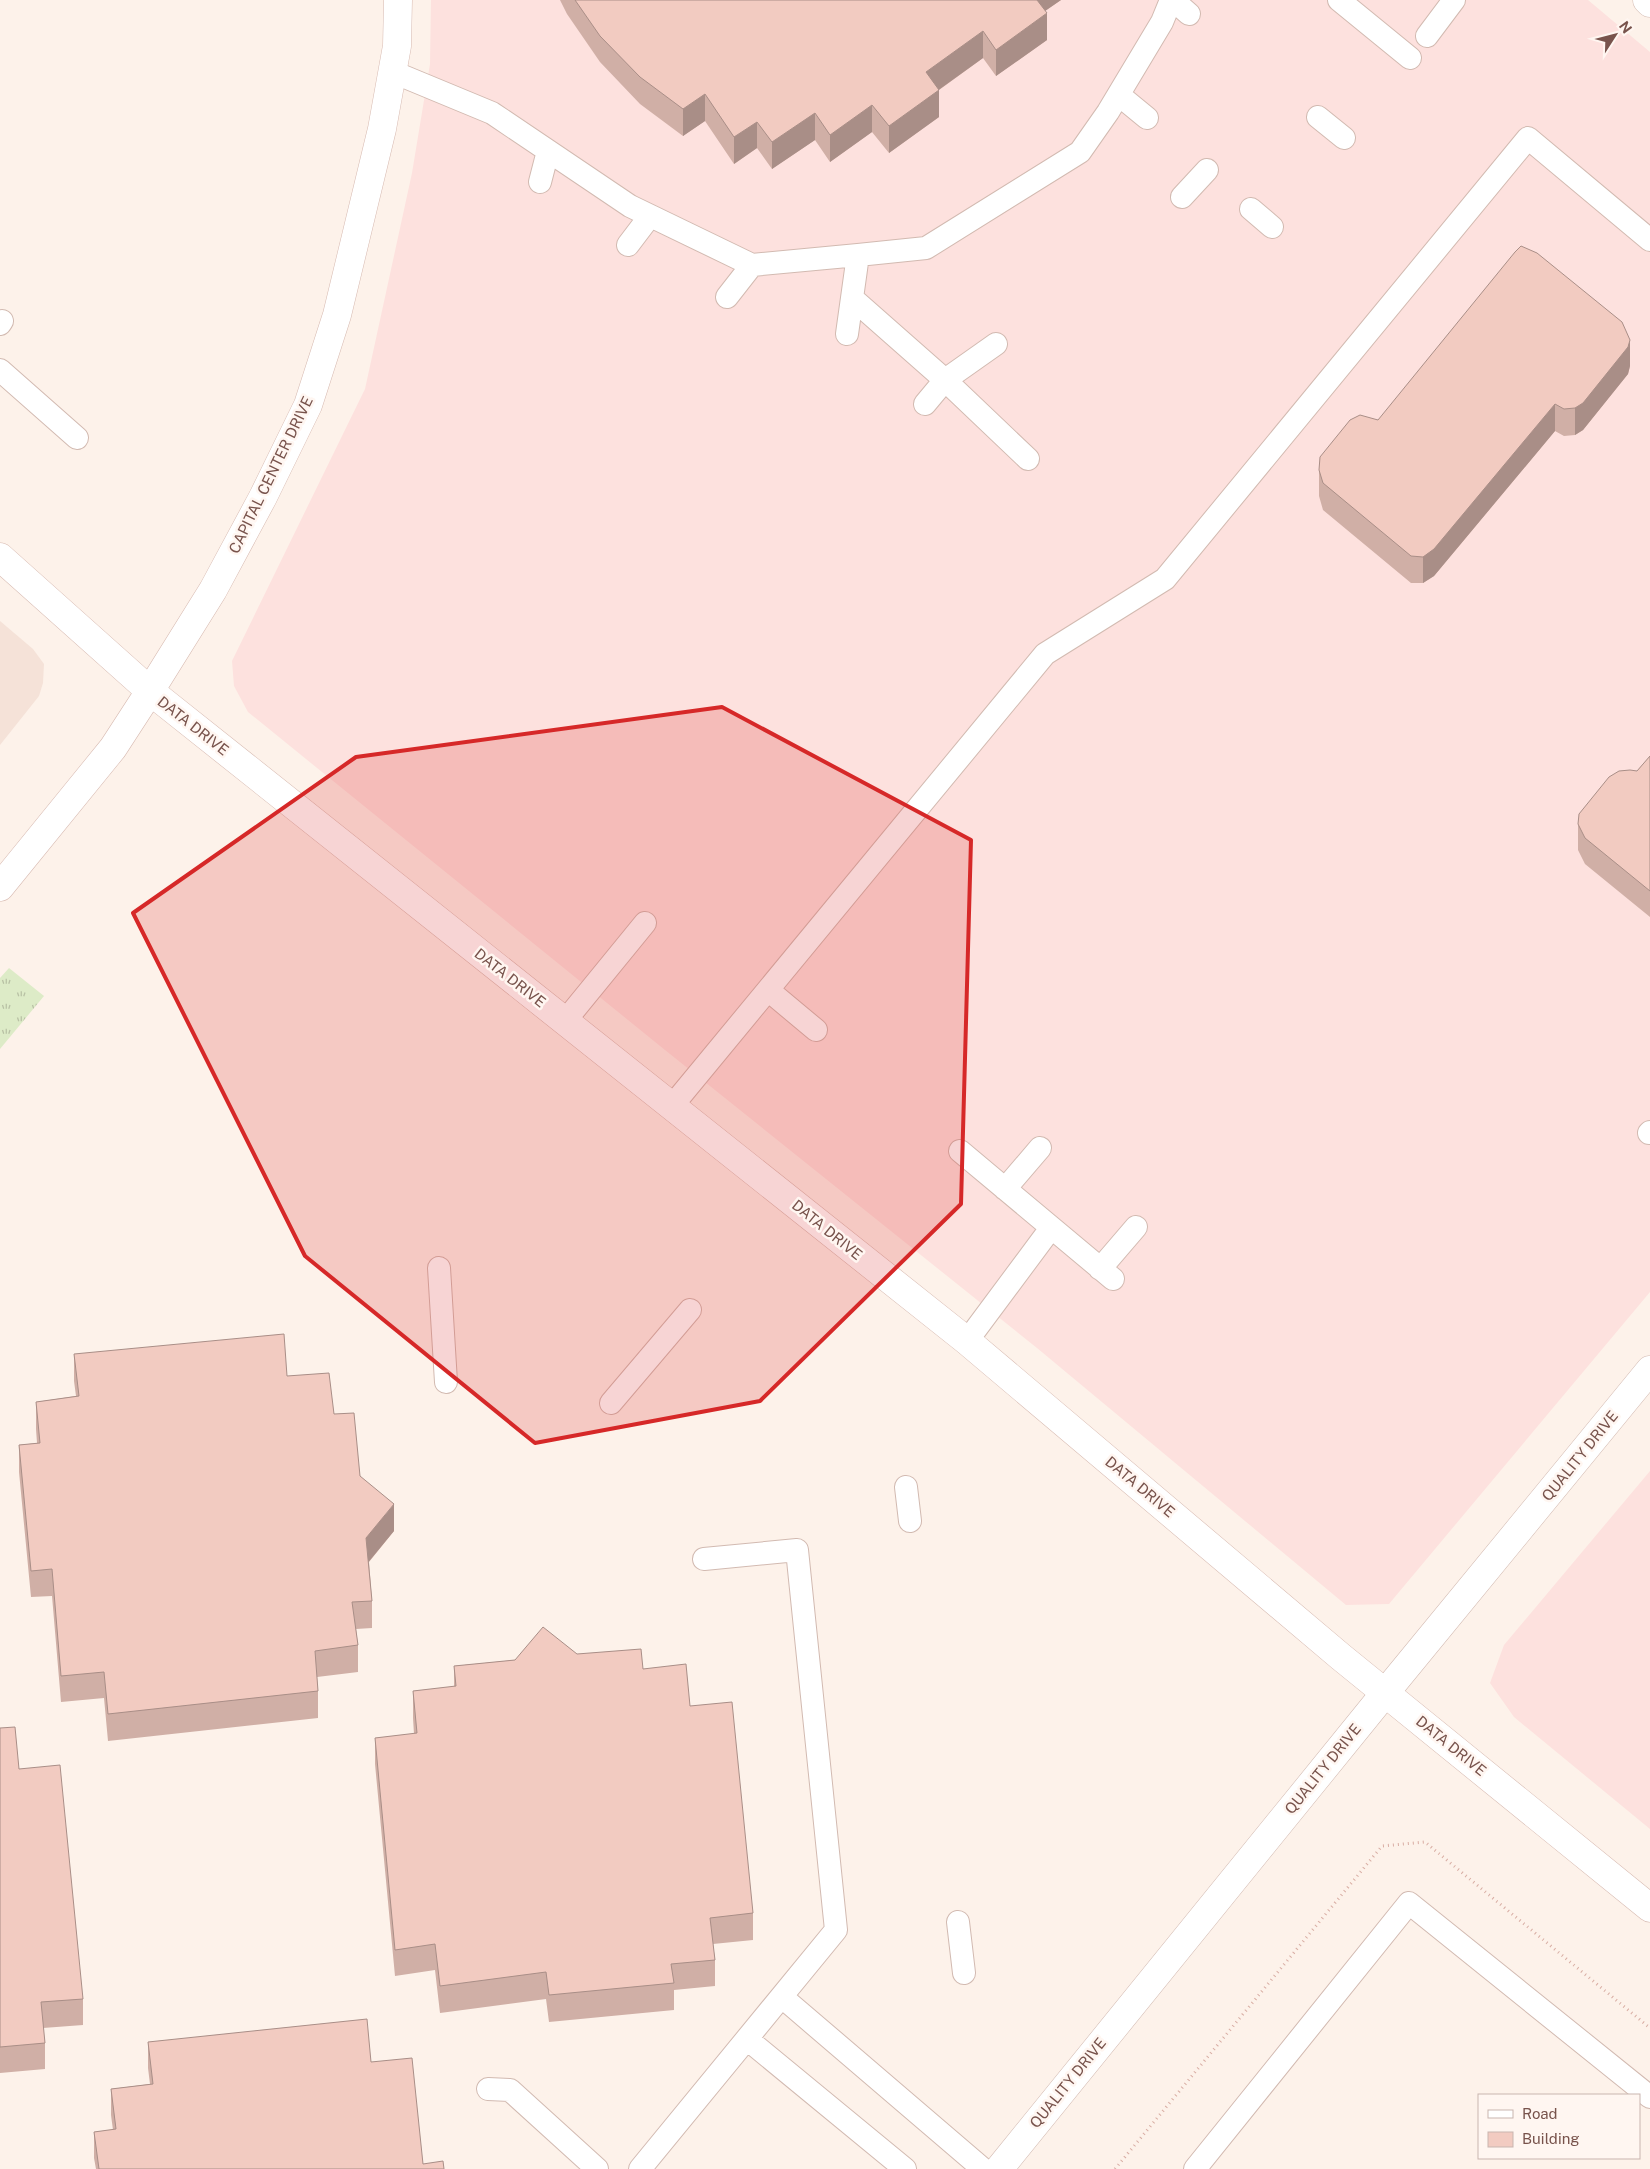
<svg xmlns="http://www.w3.org/2000/svg" width="1650" height="2169" font-family="'Public Sans',sans-serif">
  <style>
    .residential { fill: #f5e2d8 }
    .commercial { fill: #fde1de }
    .grass { fill: url(#grass-tufts) }
    .lines { fill: none; stroke-linecap: round; stroke-linejoin: round }
    .lane-casing { stroke: #d2bab1; stroke-width: 24 }
    .street-casing { stroke: #d2bab1; stroke-width: 29 }
    .secondary-casing { stroke: #d7bab1; stroke-width: 29 }
    .path { stroke: #d8ada3; stroke-width: 3; stroke-dasharray: 1 4; stroke-linecap: butt }
    .lane { stroke: #fff; stroke-width: 22 }
    .street { stroke: #fff; stroke-width: 28 }
    .secondary { stroke: #fff; stroke-width: 28 }
    .wall { fill: #d0afa6 }
    .shaded-wall { fill: #a98e87 }
    .building { fill: #f2cbc1; stroke: #a98e87 }
    .marked { fill: #d62828; fill-opacity: 0.2; stroke: #d62828; stroke-width: 4; stroke-linejoin: round }
    .labels { text-anchor: middle; stroke-width: 5; stroke-linejoin: round; paint-order: stroke }
    .street-label { font-size: 15px; fill: #78534c; stroke: #fff6f1 }
  </style>
  <defs>
    <pattern id="grass-tufts" width="24" height="20" patternUnits="userSpaceOnUse" patternTransform="scale(1.25)"><rect width="24" height="20" fill="#ddebc7"/><path d="M3 7l-1-3M5 7V3M7 7l1-3M15 17l-1-3M17 17v-4M19 17l1-3" fill="none" stroke="#b8c1a4"/></pattern>
  </defs>
  <rect width="100%" height="100%" fill="#fdf2ea"/>
  <path class="residential" d="M 0,621 L 33,649 L 44,664 L 43,683 L 39,696 L 0,745 Z"/>
  <path class="commercial" d="M 431,0 L 1588,0 L 1650,52 L 1650,1292 L 1389,1604 L 1346,1605 L 1037,1348 L 665,1050 L 248,712 L 234,686 L 232,661 L 365,389 L 412,173 L 430,64 Z
    M 1650,1471 L 1650,1829 L 1514,1717 L 1490,1683 L 1504,1645 Z"/>
  <path class="grass" d="M 9,968 L 44,996 L 0,1049 L 0,978 Z"/>
  <g class="lines">
    <g class="lane-casing">
      <path id="lane" d="M 1173,0 L 1189,14
        M 1339,0 L 1410,58
        M 1427,36 L 1454,0
        M 393,72 L 492,113 L 630,206 L 752,265 L 858,255 L 926,248 L 1080,152 L 1108,112 L 1162,22 L 1171,0
        M 1119,95 L 1147,118
        M 1318,117 L 1344,138
        M 540,182 L 548,151
        M 1182,197 L 1207,170
        M 1251,209 L 1272,227
        M 628,245 L 650,216
        M 727,297 L 752,265
        M 852,298 L 945,380 L 1028,459
        M 0,324 L 2,321
        M 847,334 L 858,255
        M 0,370 L 77,438
        M 925,404 L 945,380 L 996,344
        M 768,990 L 816,1030
        M 565,1021 L 645,923
        M 672,1106 L 1045,654 L 1165,579 L 1528,138 L 1650,240
        M 1649,1133 L 1650,1132
        M 960,1151 L 1113,1279
        M 1005,1189 L 1040,1148
        M 439,1268 L 446,1382
        M 1100,1269 L 1136,1227
        M 967,1341 L 1051,1228
        M 611,1403 L 690,1310
        M 906,1487 L 910,1521
        M 958,1922 L 964,1973
        M 782,1997 L 983,2169
        M 747,2039 L 905,2169
        M 488,2089 L 510,2090 L 597,2169
        M 640,2169 L 836,1930 L 797,1550 L 704,1559
        M 1195,2169 L 1409,1903 L 1650,2097"/>
    </g>
    <g class="street-casing">
      <path id="street" d="M 1647,0 L 1650,3
        M 999,2169 L 1385,1693 L 1650,1370"/>
    </g>
    <g class="secondary-casing">
      <path id="secondary" d="M 0,557 L 150,691 L 967,1341 L 1341,1657 L 1650,1908
        M 0,887 L 113,748 L 150,691 L 213,590 L 263,497 L 308,405 L 337,315 L 382,129 L 397,46 L 398,0"/>
    </g>
    <path class="path" d="M 1115,2169 L 1382,1846 L 1425,1842 L 1650,2028"/>
    <use href="#lane" class="lane"/>
    <use href="#street" class="street"/>
    <use href="#secondary" class="secondary"/>
  </g>
  <path class="wall" d="M 560,0 L 1061,0 L 1045,11 L 1047,40 L 996,76 L 983,58 L 939,90 L 939,117 L 889,153 L 872,132 L 830,162 L 815,140 L 772,169 L 757,148 L 734,164 L 705,121 L 683,136 L 640,104 L 600,62 L 567,14 Z
    M 1630,366 L 1628,374 L 1583,430 L 1575,435 L 1564,436 L 1555,431 L 1434,576 L 1423,583 L 1411,583 L 1323,510 L 1319,496 L 1319,470 L 1378,420 Z
    M 1650,756 L 1650,917 L 1585,864 L 1578,850 L 1578,824 L 1637,771 Z
    M 74,1354 L 287,1376 L 334,1414 L 360,1476 L 394,1531 L 369,1562 L 372,1601 L 372,1628 L 356,1629 L 358,1645 L 358,1672 L 317,1677 L 318,1691 L 318,1718 L 108,1741 L 104,1698 L 61,1702 L 52,1596 L 31,1597 L 19,1472 L 19,1445 L 37,1443 L 36,1429 L 36,1402 L 76,1396 L 74,1381 Z
    M 577,1654 L 643,1669 L 690,1706 L 753,1913 L 753,1940 L 713,1944 L 715,1960 L 715,1986 L 674,1990 L 674,2010 L 549,2022 L 546,1999 L 440,2013 L 435,1970 L 395,1976 L 375,1764 L 375,1738 L 414,1734 L 413,1718 L 413,1691 L 454,1687 L 454,1666 Z
    M 0,1728 L 19,1769 L 83,1999 L 83,2025 L 43,2028 L 45,2043 L 45,2069 L 0,2073 Z
    M 148,2042 L 371,2062 L 423,2164 L 444,2169 L 96,2169 L 94,2158 L 94,2132 L 113,2130 L 111,2115 L 111,2089 L 150,2084 L 148,2068 Z"/>
  <path class="shaded-wall" d="M 1032,0 L 1061,0 L 1032,20 Z
    M 1047,13 L 1047,40 L 996,76 L 996,50 Z
    M 983,31 L 983,58 L 926,99 L 926,72 Z
    M 939,90 L 939,117 L 889,153 L 889,126 Z
    M 705,94 L 705,121 L 683,136 L 683,109 Z
    M 872,105 L 872,132 L 830,162 L 830,135 Z
    M 815,113 L 815,140 L 772,169 L 772,142 Z
    M 757,122 L 757,148 L 734,164 L 734,137 Z
    M 1630,340 L 1630,366 L 1628,374 L 1583,430 L 1575,435 L 1575,408 Z
    M 1555,404 L 1555,431 L 1434,576 L 1423,583 L 1423,557 Z
    M 394,1504 L 394,1531 L 366,1565 L 366,1538 Z"/>
  <path class="building" d="M 575,0 L 1037,0 L 1047,13 L 996,50 L 983,31 L 926,72 L 939,90 L 889,126 L 872,105 L 830,135 L 815,113 L 772,142 L 757,122 L 734,137 L 705,94 L 683,109 L 640,77 L 600,36 Z
    M 1521,246 L 1537,253 L 1622,322 L 1630,340 L 1628,347 L 1583,403 L 1575,408 L 1564,409 L 1555,404 L 1434,549 L 1423,557 L 1411,556 L 1323,483 L 1319,470 L 1320,457 L 1350,420 L 1360,415 L 1378,420 L 1515,252 Z
    M 1650,756 L 1650,891 L 1585,838 L 1578,824 L 1579,814 L 1609,777 L 1619,771 L 1630,770 L 1637,771 Z
    M 284,1334 L 287,1376 L 329,1373 L 334,1414 L 354,1413 L 360,1476 L 394,1504 L 366,1538 L 372,1601 L 352,1602 L 358,1645 L 315,1651 L 318,1691 L 108,1714 L 104,1672 L 61,1676 L 52,1569 L 31,1571 L 19,1445 L 40,1443 L 36,1402 L 79,1396 L 74,1354 Z
    M 543,1627 L 577,1654 L 641,1649 L 643,1669 L 686,1664 L 690,1706 L 732,1702 L 753,1913 L 710,1918 L 715,1960 L 671,1964 L 674,1983 L 549,1995 L 546,1972 L 440,1986 L 435,1944 L 395,1950 L 375,1738 L 417,1733 L 413,1691 L 456,1686 L 454,1666 L 515,1660 Z
    M 15,1727 L 19,1769 L 60,1765 L 83,1999 L 41,2002 L 45,2043 L 0,2047 L 0,1728 Z
    M 367,2019 L 371,2062 L 412,2058 L 423,2164 L 443,2161 L 444,2169 L 99,2169 L 94,2132 L 116,2129 L 111,2089 L 153,2084 L 148,2042 Z"/>
  <path class="marked" d="M 722,707 L 971,840 L 961,1204 L 760,1401 L 535,1443 L 305,1256 L 133,913 L 356,757 Z"/>
  <g class="labels">
    <g class="street-label">
      <text transform="translate(271 475) rotate(-64)" y="5">CAPITAL CENTER DRIVE</text>
      <text transform="translate(193 726) rotate(38)" y="5">DATA DRIVE</text>
      <text transform="translate(510 978) rotate(38)" y="5">DATA DRIVE</text>
      <text transform="translate(827 1230) rotate(39)" y="5">DATA DRIVE</text>
      <text transform="translate(1580 1456) rotate(-51)" y="5">QUALITY DRIVE</text>
      <text transform="translate(1140 1487) rotate(40)" y="5">DATA DRIVE</text>
      <text transform="translate(1451 1746) rotate(39)" y="5">DATA DRIVE</text>
      <text transform="translate(1323 1769) rotate(-51)" y="5">QUALITY DRIVE</text>
      <text transform="translate(1068 2083) rotate(-51)" y="5">QUALITY DRIVE</text>
    </g>
  </g>
  <rect x="1478" y="2094" width="162" height="65" fill="#fff6f1" stroke="#c9b5af"/>
  <rect x="1488" y="2110" width="25" height="8" fill="#ffffff" stroke="#c9b5af"/>
  <text x="1522" y="2119" font-size="15" fill="#78534c">Road</text>
  <rect x="1488" y="2132" width="25" height="15" fill="#f2cbc1" stroke="#c9b5af"/>
  <text x="1522" y="2144" font-size="15" fill="#78534c">Building</text>
  <g transform="translate(1615 35) rotate(54)" stroke="#fff6f1" stroke-width="4" paint-order="stroke">
  <path d="M0-4L9 19L0 12L-9 19Z" fill="#78534c"/>
  <text y="-8" font-size="14" font-weight="bold" text-anchor="middle" fill="#78534c">N</text>
  </g>
</svg>
